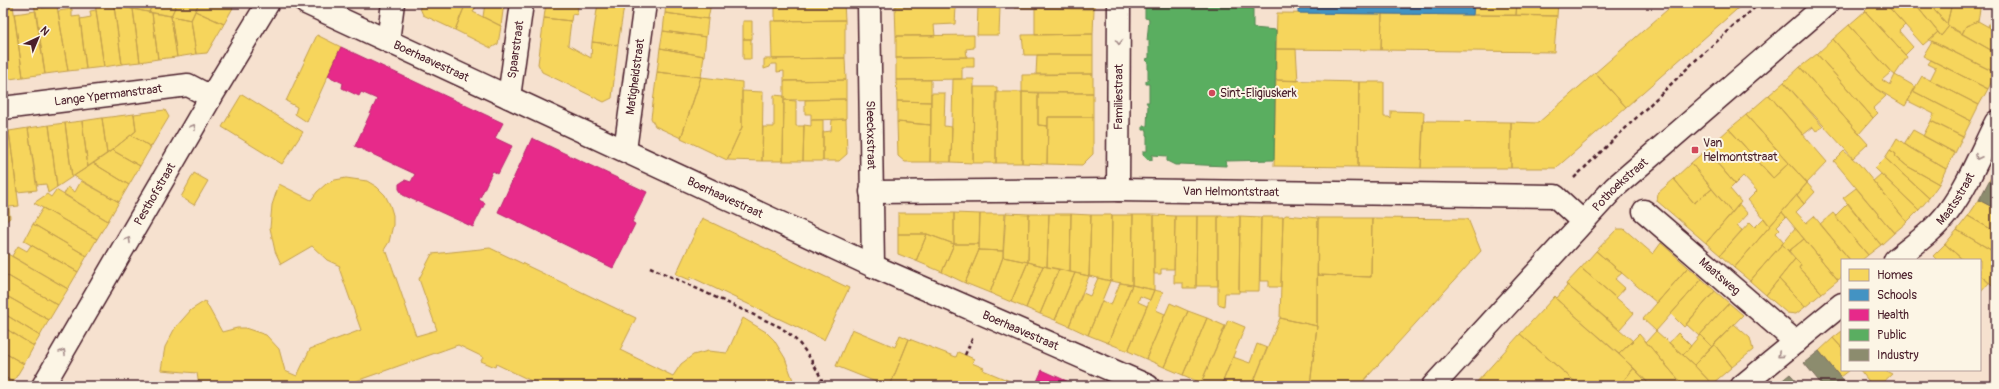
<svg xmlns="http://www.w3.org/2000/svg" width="1999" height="389" font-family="Pangolin,sans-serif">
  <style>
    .homes { fill: #f6d55c; stroke: #c29e4d }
    .schools { fill: #4393c3; stroke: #457095 }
    .health { fill: #e7298a; stroke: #b8266e }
    .public { fill: #5aae61; stroke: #558351 }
    .industry { fill: #8c8c6e; stroke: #786b5a }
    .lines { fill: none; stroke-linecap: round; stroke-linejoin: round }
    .street-casing { stroke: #4a1f2b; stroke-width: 25 }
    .secondary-casing { stroke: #4a1f2b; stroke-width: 25 }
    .path { stroke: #4a1f2b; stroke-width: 2.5; stroke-dasharray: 4 3; stroke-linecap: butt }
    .street { stroke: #fcf5e5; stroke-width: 22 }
    .secondary { stroke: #fcf5e5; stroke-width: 22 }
    .oneway { stroke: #a38a88 }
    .poi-dot { fill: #d1495b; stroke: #fcf5e5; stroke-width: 1.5 }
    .labels { text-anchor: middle; stroke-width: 4; stroke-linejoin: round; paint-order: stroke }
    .street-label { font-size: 12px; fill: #4a1f2b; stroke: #fcf5e5 }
    .poi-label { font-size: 12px; fill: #4a1f2b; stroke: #fcf5e5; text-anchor: start }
  </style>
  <rect width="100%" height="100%" fill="#f6e1cf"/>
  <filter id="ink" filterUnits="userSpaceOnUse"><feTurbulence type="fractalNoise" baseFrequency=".025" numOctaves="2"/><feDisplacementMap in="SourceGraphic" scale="8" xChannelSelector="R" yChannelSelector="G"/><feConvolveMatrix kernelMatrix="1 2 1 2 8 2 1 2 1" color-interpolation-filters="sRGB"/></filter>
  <g filter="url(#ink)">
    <path class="homes" d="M 3,3 L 16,3 L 6,9 Z
      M 34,3 L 41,3 L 42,8 L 57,6 L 68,71 L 45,74 Z
      M 95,3 L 114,6 L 122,64 L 104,67 Z
      M 106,3 L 130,3 L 127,8 Z
      M 130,3 L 153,3 L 149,12 L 127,8 Z
      M 153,3 L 177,3 L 171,16 L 149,12 Z
      M 177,3 L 199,3 L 191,20 L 171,16 Z
      M 199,3 L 235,3 L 235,4 L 224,24 L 195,11 Z
      M 420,3 L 466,3 L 455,30 L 423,15 L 420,8 Z
      M 466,3 L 478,3 L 473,12 L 501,26 L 498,44 L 491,48 L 455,30 Z
      M 485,3 L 504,3 L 501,26 L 483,17 Z
      M 546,3 L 578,6 L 577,15 L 572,14 L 571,21 L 544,18 Z
      M 555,3 L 579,3 L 578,6 Z
      M 598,3 L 624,6 L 618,45 L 592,42 Z
      M 602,3 L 624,3 L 624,6 Z
      M 666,3 L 711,3 L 708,19 L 665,13 Z
      M 775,3 L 844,3 L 845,20 L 775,21 Z
      M 895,3 L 933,3 L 933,6 L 895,6 Z
      M 1015,3 L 1094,3 L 1094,9 L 1015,8 Z
      M 1474,3 L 1517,3 L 1516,15 L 1473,15 Z
      M 1517,3 L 1558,3 L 1557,16 L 1516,15 Z
      M 1675,3 L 1744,3 L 1626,107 L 1595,73 Z
      M 1873,3 L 1885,3 L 1905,25 L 1899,31 L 1913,47 L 1905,55 L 1865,11 Z
      M 1885,3 L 1914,3 L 1938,32 L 1923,45 Z
      M 1914,3 L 1935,3 L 1934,10 L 1949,26 L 1941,36 Z
      M 1935,3 L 1952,3 L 1947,24 L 1934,10 Z
      M 1952,3 L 1981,3 L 1978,21 L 1966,26 L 1962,34 L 1952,29 L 1947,24 Z
      M 13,5 L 23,77 L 3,80 L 3,10 Z
      M 114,6 L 133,9 L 140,62 L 122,64 Z
      M 895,6 L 956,7 L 955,24 L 934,25 L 935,36 L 896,36 Z
      M 978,7 L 1000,8 L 999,35 L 977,35 Z
      M 1035,8 L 1094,9 L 1093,34 L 1035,35 Z
      M 72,9 L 72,17 L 80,16 L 86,69 L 68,71 L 58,11 Z
      M 133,9 L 152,13 L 158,59 L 140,62 Z
      M 96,10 L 104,67 L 86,69 L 80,19 L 91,17 L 90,11 Z
      M 1996,10 L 1996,31 L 1988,26 Z
      M 36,11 L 45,74 L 23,77 L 14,14 Z
      M 195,11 L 224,24 L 207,53 L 196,54 L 191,20 Z
      M 1865,11 L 1907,57 L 1895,75 L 1891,72 L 1849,25 Z
      M 152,13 L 171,16 L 177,57 L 158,59 Z
      M 665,13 L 708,19 L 706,37 L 663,31 Z
      M 1277,13 L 1382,14 L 1381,50 L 1276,49 Z
      M 1382,14 L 1557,16 L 1554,52 L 1381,50 Z
      M 171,16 L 191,20 L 196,54 L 177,57 Z
      M 544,18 L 571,21 L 568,45 L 591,58 L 592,42 L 618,45 L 612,98 L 604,102 L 542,72 L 538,64 Z
      M 845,20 L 845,58 L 772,59 L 771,21 Z
      M 743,21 L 752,21 L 752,39 L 743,39 Z
      M 1978,21 L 1996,31 L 1996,53 L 1962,34 L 1966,26 Z
      M 1849,25 L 1891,72 L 1882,80 L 1890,85 L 1895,75 L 1916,87 L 1905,106 L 1875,88 L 1833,39 Z
      M 1949,26 L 1996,53 L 1996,73 L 1929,40 L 1938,32 L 1941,36 Z
      M 663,31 L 706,37 L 704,56 L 660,48 Z
      M 1093,34 L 1093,55 L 1024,55 L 1022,35 Z
      M 317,35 L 341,47 L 307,122 L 295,114 L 297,107 L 286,101 Z
      M 974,35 L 974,48 L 966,49 L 967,57 L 896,58 L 896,36 Z
      M 743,39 L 751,39 L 751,59 L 743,59 Z
      M 1833,39 L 1875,88 L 1886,96 L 1873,108 L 1878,113 L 1873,118 L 1817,54 Z
      M 1932,41 L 1996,73 L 1988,89 L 1923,56 Z
      M 660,48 L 704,56 L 701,77 L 657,72 Z
      M 1276,49 L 1296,49 L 1298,81 L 1276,80 Z
      M 1817,54 L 1873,118 L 1859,134 L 1800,67 Z
      M 1037,55 L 1093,55 L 1093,74 L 1036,74 Z
      M 974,57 L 974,67 L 962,67 L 962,79 L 896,80 L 896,58 Z
      M 845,58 L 846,80 L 784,81 L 784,71 L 777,72 L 777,64 L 771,64 L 770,67 L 764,69 L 764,59 Z
      M 1931,60 L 1988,89 L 1979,105 L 1930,80 L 1936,68 L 1928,64 Z
      M 1800,67 L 1868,144 L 1853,158 L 1784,82 Z
      M 657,72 L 701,77 L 681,138 L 655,126 L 651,118 Z
      M 1595,73 L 1626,107 L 1556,168 L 1511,168 L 1511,122 L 1538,123 Z
      M 1093,74 L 1093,93 L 1022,92 L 1022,75 Z
      M 1922,76 L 1979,105 L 1971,121 L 1913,91 Z
      M 701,77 L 742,82 L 742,127 L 727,160 L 681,138 Z
      M 953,79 L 974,79 L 973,163 L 951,162 Z
      M 846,80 L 846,99 L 784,100 L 784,81 Z
      M 896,80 L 931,80 L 931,102 L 897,101 Z
      M 1276,80 L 1359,82 L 1358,167 L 1274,166 Z
      M 1359,82 L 1384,82 L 1384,117 L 1389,117 L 1391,119 L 1391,111 L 1424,112 L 1421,168 L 1358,167 Z
      M 1784,82 L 1823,127 L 1816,131 L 1813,127 L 1803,135 L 1769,95 Z
      M 974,87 L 997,87 L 996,163 L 973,163 Z
      M 742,91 L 763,92 L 762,161 L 727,160 L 742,127 Z
      M 1913,91 L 1971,121 L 1963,137 L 1931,121 L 1934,114 L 1908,101 Z
      M 996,92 L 1022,92 L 1022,163 L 996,163 Z
      M 1022,92 L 1038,93 L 1038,125 L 1048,126 L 1047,164 L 1022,163 Z
      M 931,93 L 945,93 L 944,126 L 952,127 L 951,162 L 930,162 Z
      M 1038,93 L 1093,93 L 1093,117 L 1048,117 L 1048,126 L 1038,125 Z
      M 242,94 L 303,132 L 282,164 L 222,127 Z
      M 774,95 L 784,96 L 783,161 L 762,161 L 763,127 L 774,127 Z
      M 1769,95 L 1827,162 L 1807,183 L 1746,115 Z
      M 846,99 L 846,119 L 811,120 L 811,114 L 805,114 L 805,100 Z
      M 784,100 L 796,101 L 796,126 L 804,126 L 803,161 L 783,161 Z
      M 897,101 L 931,102 L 931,125 L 897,122 Z
      M 165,110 L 169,117 L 151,147 L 131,135 L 136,131 L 134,114 Z
      M 134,114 L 136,131 L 107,154 L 102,118 Z
      M 1746,115 L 1789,163 L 1773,178 L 1729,129 Z
      M 1048,117 L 1093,117 L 1093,154 L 1082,165 L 1047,164 Z
      M 102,118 L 107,154 L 88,167 L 82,121 Z
      M 846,119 L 847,154 L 839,161 L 823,161 L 823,132 L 831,131 L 832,120 Z
      M 811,120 L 823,120 L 823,161 L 803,161 L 804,125 L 811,126 Z
      M 82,121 L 88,167 L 72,177 L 65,123 Z
      M 1423,121 L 1511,122 L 1511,168 L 1421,168 Z
      M 1931,121 L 1963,137 L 1955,153 L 1923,136 Z
      M 897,122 L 931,125 L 930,162 L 905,162 L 898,156 Z
      M 65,123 L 72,177 L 57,187 L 49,125 Z
      M 49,125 L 57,187 L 48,193 L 46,184 L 37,185 L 28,128 Z
      M 28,128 L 37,190 L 17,192 L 9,131 Z
      M 1729,129 L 1773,178 L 1789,163 L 1807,183 L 1770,226 L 1748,200 L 1757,191 L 1743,176 L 1735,184 L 1706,150 Z
      M 1913,130 L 1955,153 L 1946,169 L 1904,144 Z
      M 3,131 L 9,131 L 19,206 L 9,207 L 10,218 L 5,222 Z
      M 131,135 L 151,147 L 140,166 L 112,150 Z
      M 1897,138 L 1910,148 L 1946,169 L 1939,184 L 1907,166 L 1895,156 L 1896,154 L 1890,150 Z
      M 112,150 L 140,166 L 129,185 L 93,163 Z
      M 1706,150 L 1735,184 L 1730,189 L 1741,202 L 1732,213 L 1691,163 Z
      M 1890,150 L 1896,154 L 1895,156 L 1907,166 L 1939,184 L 1929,198 L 1885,158 Z
      M 1844,151 L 1859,164 L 1907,222 L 1894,233 L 1834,161 Z
      M 1885,158 L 1929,198 L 1919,210 L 1875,168 Z
      M 93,163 L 129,185 L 119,202 L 74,176 Z
      M 1691,163 L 1712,189 L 1694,203 L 1674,179 Z
      M 1996,167 L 1996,184 L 1989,181 Z
      M 194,173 L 208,181 L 194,205 L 181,197 Z
      M 1881,174 L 1919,210 L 1907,222 L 1873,181 Z
      M 346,178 L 367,181 L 377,187 L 385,195 L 390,205 L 393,215 L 393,225 L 389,242 L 384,250 L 387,252 L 416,336 L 437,330 L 419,279 L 432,254 L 490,248 L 636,318 L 620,350 L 673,376 L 681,364 L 693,355 L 708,351 L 727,353 L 743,318 L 766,332 L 774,340 L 785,358 L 794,383 L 796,383 L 797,386 L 542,386 L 496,364 L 495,367 L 481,361 L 483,357 L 458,345 L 342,386 L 199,386 L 197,373 L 161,370 L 165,347 L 175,328 L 191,310 L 205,301 L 222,332 L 237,328 L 245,328 L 266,335 L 279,349 L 285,371 L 297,376 L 310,349 L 361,330 L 339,268 L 340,266 L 327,260 L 312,246 L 281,264 L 275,251 L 270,228 L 272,205 L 279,184 L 311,200 L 317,192 L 326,184 L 335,180 Z
      M 1674,179 L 1694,203 L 1712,189 L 1732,213 L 1706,243 L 1657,201 L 1658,193 Z
      M 81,181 L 119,202 L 108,221 L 64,194 L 68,187 L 75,192 Z
      M 1807,183 L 1815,192 L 1804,204 L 1797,195 Z
      M 1856,188 L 1894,233 L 1881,245 L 1843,198 Z
      M 56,190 L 108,221 L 97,239 L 34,203 L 47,194 L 51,197 Z
      M 1797,195 L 1804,204 L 1796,212 L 1806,223 L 1814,216 L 1850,260 L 1842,260 L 1842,277 L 1838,280 L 1782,212 Z
      M 1979,200 L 1996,209 L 1996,232 L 1968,216 Z
      M 1848,203 L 1881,245 L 1868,255 L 1835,216 Z
      M 1739,204 L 1748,214 L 1737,226 L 1742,230 L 1720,255 L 1706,243 Z
      M 43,208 L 97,239 L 87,256 L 33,224 Z
      M 1782,212 L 1786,217 L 1777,226 L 1780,229 L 1776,233 L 1784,242 L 1750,281 L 1734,268 Z
      M 898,213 L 954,213 L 954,244 L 927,234 L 898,234 Z
      M 954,213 L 980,214 L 979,244 L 954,244 Z
      M 1006,213 L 1029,214 L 1028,262 L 1003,257 Z
      M 1833,213 L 1868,255 L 1862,260 L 1850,260 L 1820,224 Z
      M 980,214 L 1005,214 L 1003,251 L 979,250 Z
      M 1029,214 L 1049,214 L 1047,267 L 1028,262 Z
      M 1049,214 L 1071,214 L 1070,272 L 1047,267 Z
      M 1071,214 L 1091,215 L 1089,276 L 1070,272 Z
      M 1091,215 L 1112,215 L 1111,281 L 1089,276 Z
      M 1112,215 L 1133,215 L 1132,285 L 1111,281 Z
      M 1133,215 L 1154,215 L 1154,290 L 1132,285 Z
      M 1154,215 L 1175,216 L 1174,269 L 1161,269 L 1161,274 L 1154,274 Z
      M 1286,215 L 1318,218 L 1317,326 L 1280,318 L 1283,217 Z
      M 1175,216 L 1197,216 L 1196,288 L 1183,288 L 1183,283 L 1174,283 Z
      M 1197,216 L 1218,216 L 1218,286 L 1196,286 Z
      M 1218,216 L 1240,216 L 1239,291 L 1239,293 L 1225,293 L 1224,306 L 1218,304 Z
      M 1240,216 L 1261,217 L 1259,291 L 1239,291 Z
      M 1968,216 L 1996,232 L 1996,253 L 1957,230 Z
      M 1261,217 L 1283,217 L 1281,287 L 1269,287 L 1269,281 L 1260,281 Z
      M 702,218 L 849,288 L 824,340 L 691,277 L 690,280 L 676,274 Z
      M 1318,218 L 1372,218 L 1371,277 L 1317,275 Z
      M 1372,218 L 1468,219 L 1481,251 L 1359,386 L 1310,386 L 1317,326 L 1317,275 L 1371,277 Z
      M 1764,218 L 1770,226 L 1734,268 L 1720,255 L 1750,222 L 1755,227 Z
      M 33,224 L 87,256 L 78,272 L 24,241 Z
      M 1795,228 L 1804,239 L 1789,251 L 1782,244 Z
      M 1617,229 L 1624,229 L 1653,254 L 1661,243 L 1688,267 L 1657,303 L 1596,251 Z
      M 1957,230 L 1996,253 L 1996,288 L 1980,275 L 1980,260 L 1963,260 L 1945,244 Z
      M 898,234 L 927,234 L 916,261 L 898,254 Z
      M 927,234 L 954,244 L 942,272 L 916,261 Z
      M 1804,239 L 1838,280 L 1822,293 L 1799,268 L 1801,265 L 1789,251 Z
      M 954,244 L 979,244 L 979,250 L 965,283 L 942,272 Z
      M 1782,244 L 1795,259 L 1766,295 L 1750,281 Z
      M 1945,244 L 1963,260 L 1937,260 L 1933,256 Z
      M 31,245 L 78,272 L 68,289 L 12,256 L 18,246 L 27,251 Z
      M 979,250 L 1003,251 L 1003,257 L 990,293 L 965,283 Z
      M 1596,251 L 1622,273 L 1615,279 L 1625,288 L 1616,298 L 1581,268 Z
      M 6,253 L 68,289 L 58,305 L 3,273 L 3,258 Z
      M 1003,257 L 1028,262 L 1011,302 L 990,293 Z
      M 1795,259 L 1801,265 L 1799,268 L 1822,293 L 1805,307 L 1779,279 Z
      M 1028,262 L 1043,266 L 1026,308 L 1011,302 Z
      M 1043,266 L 1059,269 L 1040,314 L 1026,308 Z
      M 1688,267 L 1702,279 L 1656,331 L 1643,319 Z
      M 1581,268 L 1634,313 L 1619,330 L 1566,284 Z
      M 1059,269 L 1075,273 L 1055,320 L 1040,314 Z
      M 3,273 L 58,305 L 49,320 L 3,294 Z
      M 1075,273 L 1089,276 L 1069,326 L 1055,320 Z
      M 1980,275 L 1989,283 L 1980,293 Z
      M 1098,278 L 1110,281 L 1088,335 L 1069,326 L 1083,293 L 1090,296 Z
      M 1702,279 L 1715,291 L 1684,327 L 1671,314 Z
      M 1779,279 L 1805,307 L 1796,314 L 1787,313 L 1766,295 Z
      M 1120,283 L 1132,285 L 1108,343 L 1088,335 L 1102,301 L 1111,305 Z
      M 1566,284 L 1633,341 L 1619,354 L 1554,297 L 1555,296 L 1557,298 L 1567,286 Z
      M 1132,285 L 1154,290 L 1150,300 L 1140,296 L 1138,302 L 1147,306 L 1128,351 L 1108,343 Z
      M 1154,290 L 1163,292 L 1156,310 L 1165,314 L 1146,359 L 1128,351 Z
      M 1715,291 L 1729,303 L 1699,336 L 1686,324 Z
      M 3,294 L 49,320 L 40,336 L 3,313 Z
      M 1554,297 L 1634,368 L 1619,386 L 1580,386 L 1520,334 Z
      M 1170,303 L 1188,311 L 1164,367 L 1146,359 Z
      M 1729,303 L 1743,315 L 1712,347 L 1700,335 Z
      M 1188,311 L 1207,318 L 1183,375 L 1164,367 Z
      M 3,313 L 40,336 L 34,346 L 3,327 Z
      M 1207,318 L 1225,326 L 1201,383 L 1183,375 Z
      M 1280,318 L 1317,326 L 1310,386 L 1252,386 Z
      M 1228,320 L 1245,327 L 1221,386 L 1208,386 L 1201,383 Z
      M 1734,324 L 1750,338 L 1753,350 L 1732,367 L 1714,344 Z
      M 3,327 L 34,346 L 24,364 L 3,352 Z
      M 852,329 L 895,347 L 900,335 L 909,339 L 890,386 L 886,386 L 836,366 Z
      M 1656,331 L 1694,365 L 1712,384 L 1709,386 L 1684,386 L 1646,342 Z
      M 1842,331 L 1842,348 L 1833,338 Z
      M 1678,333 L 1691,346 L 1683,355 L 1669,343 Z
      M 1520,334 L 1580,386 L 1477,386 L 1475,384 Z
      M 1639,334 L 1646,342 L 1684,386 L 1651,386 L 1619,354 Z
      M 1700,335 L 1712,347 L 1694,365 L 1683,355 Z
      M 1833,338 L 1842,348 L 1842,370 L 1849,370 L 1840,377 L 1819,351 Z
      M 909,339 L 956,357 L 958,352 L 965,355 L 974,359 L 972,363 L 984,368 L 983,370 L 1017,384 L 1016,386 L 890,386 Z
      M 1257,344 L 1267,348 L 1252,386 L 1221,386 L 1233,357 L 1250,363 Z
      M 1714,344 L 1732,367 L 1712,384 L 1694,365 Z
      M 3,352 L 24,364 L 13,382 L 3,376 Z
      M 1634,368 L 1651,386 L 1619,386 Z
      M 1860,370 L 1884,370 L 1892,374 L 1879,386 L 1876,386 L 1871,384 Z
      M 3,376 L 13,382 L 11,386 L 3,386 Z"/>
    <path class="schools" d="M 1298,3 L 1474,3 L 1473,15 L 1298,13 Z"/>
    <path class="health" d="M 341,47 L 503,123 L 495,138 L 512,146 L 498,174 L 493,171 L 492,172 L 479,200 L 485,203 L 473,227 L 403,195 L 399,189 L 399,184 L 405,180 L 411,182 L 415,174 L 355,146 L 377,99 L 361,92 L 359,96 L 342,88 L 343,83 L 328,76 Z
      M 532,138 L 647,192 L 632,222 L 635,224 L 613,268 L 498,212 Z
      M 1042,370 L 1078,386 L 1035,386 Z"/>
    <path class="public" d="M 1145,3 L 1253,3 L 1253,28 L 1276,30 L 1274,160 L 1226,161 L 1226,166 L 1180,164 L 1180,165 L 1175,165 L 1167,161 L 1167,156 L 1152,155 L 1152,160 L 1147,159 L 1143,155 L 1143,151 L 1147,151 L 1147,130 L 1143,130 L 1143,126 L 1147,126 L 1148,105 L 1146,102 L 1149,102 L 1149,84 L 1146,84 L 1146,81 L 1148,80 L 1148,62 L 1147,62 L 1146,59 L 1149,58 L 1149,40 L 1147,41 L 1149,19 L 1145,18 Z"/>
    <path class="industry" d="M 1989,181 L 1996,184 L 1996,209 L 1979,200 Z
      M 1819,351 L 1840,377 L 1848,386 L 1823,386 L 1804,363 Z
      M 1790,374 L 1801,386 L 1779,386 L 1780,385 L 1779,383 Z"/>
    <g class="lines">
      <g class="street-casing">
        <g id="street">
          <path id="s1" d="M 306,3 L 873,266 L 1148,386"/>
          <path id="s2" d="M 869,3 L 873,266"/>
          <path d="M 388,41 L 393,3"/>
          <path id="s3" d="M 509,97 L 522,3"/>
          <path id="s4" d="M 3,108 L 188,85 L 211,97"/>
          <path id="s5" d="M 625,150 L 645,3"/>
          <path id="s6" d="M 1118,190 L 1119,3"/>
          <path id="s7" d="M 871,192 L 1118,190 L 1555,196 L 1582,221"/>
          <path id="s8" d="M 1644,211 L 1796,342"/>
          <path id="s9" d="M 1895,260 C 1913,245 1934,231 1948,212 C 1968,185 1981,152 1996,122"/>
          <path id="s10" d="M 43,386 L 211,97 L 268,3"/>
          <path d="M 1742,386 L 1842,304"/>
        </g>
      </g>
      <g class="secondary-casing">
        <g id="secondary">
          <path id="s11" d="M 1433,386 L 1615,187 L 1828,3"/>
        </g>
      </g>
      <path class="path" d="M 1574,178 L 1697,59 L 1760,3
        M 650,267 L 780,327 C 803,342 813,362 825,386
        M 965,355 L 973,337"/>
      <use href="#street" class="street"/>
      <use href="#secondary" class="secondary"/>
    </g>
    <defs><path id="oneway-chevron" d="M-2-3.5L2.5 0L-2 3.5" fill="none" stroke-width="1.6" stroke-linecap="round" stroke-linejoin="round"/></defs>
    <g class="oneway">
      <use href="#oneway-chevron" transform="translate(1119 42) rotate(90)"/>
      <use href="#oneway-chevron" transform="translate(193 127) rotate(-60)"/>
      <use href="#oneway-chevron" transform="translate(1978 157) rotate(117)"/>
      <use href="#oneway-chevron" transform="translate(128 240) rotate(-60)"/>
      <use href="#oneway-chevron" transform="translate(63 352) rotate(-60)"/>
      <use href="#oneway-chevron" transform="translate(1780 355) rotate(140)"/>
    </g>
  </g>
  <g class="poi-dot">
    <circle cx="1212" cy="93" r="4"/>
    <rect x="1691" y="146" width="8" height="8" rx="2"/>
  </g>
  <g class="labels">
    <g class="street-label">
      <text dy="4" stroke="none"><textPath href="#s3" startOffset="48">Spaarstraat</textPath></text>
      <text dy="4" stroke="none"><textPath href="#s1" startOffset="138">Boerhaavestraat</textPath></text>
      <text dy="4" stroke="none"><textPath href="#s5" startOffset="74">Matigheidstraat</textPath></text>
      <text dy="4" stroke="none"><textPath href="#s4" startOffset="106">Lange Ypermanstraat</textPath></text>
      <text dy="4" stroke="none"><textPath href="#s6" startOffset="93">Familiestraat</textPath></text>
      <text dy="4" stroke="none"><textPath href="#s2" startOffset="132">Sleeckxstraat</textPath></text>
      <text dy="4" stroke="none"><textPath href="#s11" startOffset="275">Pothoekstraat</textPath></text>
      <text dy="4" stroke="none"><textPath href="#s7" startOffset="360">Van Helmontstraat</textPath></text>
      <text dy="4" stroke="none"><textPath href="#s10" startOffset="222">Pesthofstraat</textPath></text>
      <text dy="4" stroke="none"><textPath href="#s1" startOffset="462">Boerhaavestraat</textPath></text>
      <text dy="4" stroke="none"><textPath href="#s9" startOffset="87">Maatsstraat</textPath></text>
      <text dy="4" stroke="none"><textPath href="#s8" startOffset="100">Maatsweg</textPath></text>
      <text dy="4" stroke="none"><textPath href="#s1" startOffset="786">Boerhaavestraat</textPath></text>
    </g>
    <g class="poi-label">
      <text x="1220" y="97">Sint-Eligiuskerk</text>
      <text x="1703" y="147">Van<tspan x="1703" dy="14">Helmontstraat</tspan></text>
    </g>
  </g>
  <rect width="1999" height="389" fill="none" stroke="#fcf5e5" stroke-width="16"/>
  <rect x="8" y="8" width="1983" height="373" fill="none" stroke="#4a1f2b" stroke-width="1.5" filter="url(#ink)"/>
  <rect x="1841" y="259" width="140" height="112" fill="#fcf5e5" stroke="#b59f9b"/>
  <rect x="1849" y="269" width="20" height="12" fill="#f6d55c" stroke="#b59f9b"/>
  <text x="1877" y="279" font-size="12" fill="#4a1f2b">Homes</text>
  <rect x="1849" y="289" width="20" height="12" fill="#4393c3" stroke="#b59f9b"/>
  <text x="1877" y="299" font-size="12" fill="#4a1f2b">Schools</text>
  <rect x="1849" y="309" width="20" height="12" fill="#e7298a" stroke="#b59f9b"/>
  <text x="1877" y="319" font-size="12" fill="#4a1f2b">Health</text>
  <rect x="1849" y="329" width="20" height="12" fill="#5aae61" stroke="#b59f9b"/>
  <text x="1877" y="339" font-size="12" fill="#4a1f2b">Public</text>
  <rect x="1849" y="349" width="20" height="12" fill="#8c8c6e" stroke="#b59f9b"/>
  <text x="1877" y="359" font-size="12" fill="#4a1f2b">Industry</text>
  <g transform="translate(38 38) rotate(44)" stroke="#fcf5e5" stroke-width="3" paint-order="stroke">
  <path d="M0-3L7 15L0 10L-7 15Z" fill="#4a1f2b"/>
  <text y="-6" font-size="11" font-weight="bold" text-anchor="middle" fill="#4a1f2b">N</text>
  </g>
</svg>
